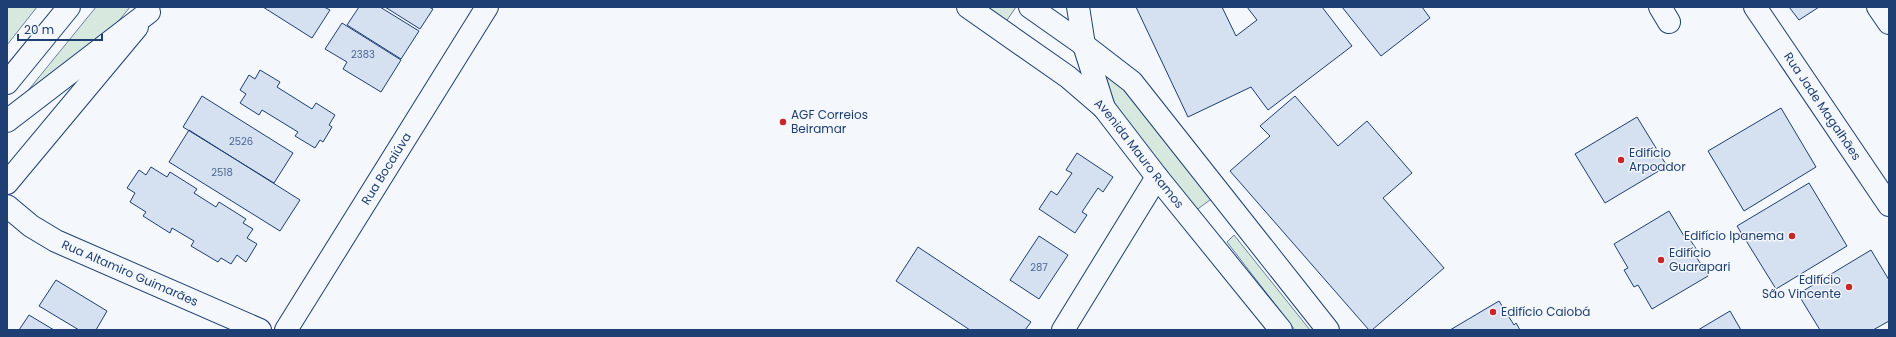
<svg xmlns="http://www.w3.org/2000/svg" width="1896" height="337" font-family="Poppins,sans-serif">
  <style>
    .green { fill: #d7e8df; stroke: #687fa3 }
    .building { fill: #d5e0f0; stroke: #1d3f73 }
    .lines { fill: none; stroke-linecap: round; stroke-linejoin: round }
    .minor-casing { stroke: #1d3f73; stroke-width: 24 }
    .tertiary-casing { stroke: #1d3f73; stroke-width: 24 }
    .secondary-casing { stroke: #1d3f73; stroke-width: 24 }
    .primary-casing { stroke: #1d3f73; stroke-width: 24 }
    .trunk-casing { stroke: #1d3f73; stroke-width: 24 }
    .minor { stroke: #f4f7fb; stroke-width: 22 }
    .tertiary { stroke: #f4f7fb; stroke-width: 22 }
    .secondary { stroke: #f4f7fb; stroke-width: 22 }
    .primary { stroke: #f4f7fb; stroke-width: 22 }
    .trunk { stroke: #f4f7fb; stroke-width: 22 }
    .poi-dot { fill: #c62828; stroke: #f4f7fb; stroke-width: 1.5 }
    .labels { text-anchor: middle; stroke-width: 3; stroke-linejoin: round; paint-order: stroke }
    .number-label { font-size: 10px; fill: #4b6792 }
    .street-label { font-size: 12px; fill: #1d3f73; stroke: #f4f7fb }
    .poi-label { font-size: 12px; fill: #1d3f73; stroke: #f4f7fb; text-anchor: start }
  </style>
  <rect width="100%" height="100%" fill="#f4f7fb"/>
  <path class="green" d="M 7,7 L 37,7 L 7,45 Z
    M 96,7 L 130,7 L 99,45 L 13,109 Z
    M 983,7 L 1016,7 L 1005,23 Z
    M 1102,69 L 1134,95 L 1214,197 L 1195,211 L 1114,106 Z
    M 1234,235 L 1310,330 L 1295,330 L 1227,242 Z"/>
  <path class="building" d="M 263,7 L 324,7 L 330,10 L 312,38 Z
    M 359,7 L 380,7 L 419,31 L 401,59 L 347,25 Z
    M 385,7 L 429,7 L 433,9 L 420,29 Z
    M 1136,7 L 1222,7 L 1236,36 L 1257,20 L 1247,7 L 1322,7 L 1352,46 L 1268,110 L 1251,87 L 1188,117 Z
    M 1342,7 L 1422,7 L 1430,18 L 1381,56 Z
    M 1789,7 L 1819,7 L 1799,20 Z
    M 342,23 L 401,60 L 381,92 L 343,69 L 347,62 L 325,49 Z
    M 260,70 L 280,82 L 277,87 L 312,109 L 316,103 L 335,115 L 329,125 L 332,127 L 323,142 L 320,140 L 315,148 L 295,136 L 298,132 L 262,110 L 259,115 L 240,103 L 246,94 L 240,90 L 249,75 L 255,79 Z
    M 202,96 L 293,153 L 274,183 L 183,127 Z
    M 1295,96 L 1338,146 L 1367,121 L 1412,173 L 1383,198 L 1444,268 L 1372,330 L 1369,330 L 1230,171 L 1270,136 L 1260,126 Z
    M 1781,108 L 1816,167 L 1744,211 L 1708,151 Z
    M 1637,117 L 1667,166 L 1605,203 L 1575,154 Z
    M 189,130 L 300,200 L 280,231 L 169,162 Z
    M 1077,153 L 1113,177 L 1103,192 L 1098,188 L 1082,212 L 1087,215 L 1075,233 L 1039,209 L 1051,191 L 1057,195 L 1072,173 L 1066,170 Z
    M 151,167 L 167,177 L 170,172 L 197,189 L 194,193 L 216,207 L 219,202 L 246,219 L 243,223 L 253,229 L 247,238 L 257,244 L 246,262 L 237,255 L 231,264 L 221,258 L 218,262 L 191,246 L 194,241 L 172,228 L 170,233 L 143,216 L 146,212 L 130,202 L 135,193 L 127,188 L 139,170 L 146,175 Z
    M 1809,183 L 1847,246 L 1776,289 L 1737,226 Z
    M 1669,211 L 1684,236 L 1686,234 L 1697,250 L 1694,253 L 1708,276 L 1652,309 L 1638,285 L 1634,287 L 1624,270 L 1628,268 L 1614,244 Z
    M 1039,236 L 1068,255 L 1039,299 L 1010,280 Z
    M 918,247 L 1031,322 L 1025,330 L 970,330 L 896,281 Z
    M 1871,250 L 1889,280 L 1889,321 L 1873,330 L 1820,330 L 1798,294 Z
    M 56,280 L 107,311 L 96,330 L 79,330 L 39,306 Z
    M 1499,301 L 1514,325 L 1516,323 L 1520,330 L 1450,330 Z
    M 1730,311 L 1741,330 L 1698,330 Z
    M 29,315 L 54,330 L 19,330 Z"/>
  <g class="lines">
    <g class="minor-casing">
      <g id="minor">
        <path d="M 1660,7 L 1669,22"/>
        <path id="s1" d="M 1755,7 L 1889,205"/>
        <path d="M 1878,7 L 1889,23"/>
      </g>
    </g>
    <g class="tertiary-casing">
      <g id="tertiary">
        <path id="s2" d="M 7,206 L 31,226 L 56,241 L 260,330"/>
        <path d="M 1063,330 L 1157,177"/>
      </g>
    </g>
    <g class="secondary-casing">
      <g id="secondary">
        <path d="M 1078,7 L 1084,45 L 1104,108"/>
        <path id="s3" d="M 286,330 L 487,7"/>
      </g>
    </g>
    <g class="primary-casing">
      <g id="primary">
        <path id="s4" d="M 968,7 L 1068,77 L 1104,108 L 1157,177 L 1281,330"/>
        <path d="M 1030,7 L 1084,45 L 1132,82 L 1328,330"/>
        <path d="M 7,183 L 137,27"/>
      </g>
    </g>
    <g class="trunk-casing">
      <path id="trunk" d="M 7,83 L 69,7
        M 7,121 L 149,12"/>
    </g>
    <use href="#minor" class="minor"/>
    <use href="#tertiary" class="tertiary"/>
    <use href="#secondary" class="secondary"/>
    <use href="#primary" class="primary"/>
    <use href="#trunk" class="trunk"/>
  </g>
  <g class="poi-dot">
    <circle cx="783" cy="122" r="4"/>
    <circle cx="1621" cy="160" r="4"/>
    <circle cx="1792" cy="236" r="4"/>
    <circle cx="1661" cy="260" r="4"/>
    <circle cx="1849" cy="287" r="4"/>
    <circle cx="1493" cy="312" r="4"/>
  </g>
  <g class="labels">
    <g class="number-label">
      <text x="363" y="58">2383</text>
      <text x="241" y="145">2526</text>
      <text x="222" y="176">2518</text>
      <text x="1039" y="271">287</text>
    </g>
    <g class="street-label">
      <text dy="4" stroke="none"><textPath href="#s1" startOffset="120">Rua Jade Magalhães</textPath></text>
      <text dy="4" stroke="none"><textPath href="#s4" startOffset="227">Avenida Mauro Ramos</textPath></text>
      <text dy="4" stroke="none"><textPath href="#s3" startOffset="190">Rua Bocaiúva</textPath></text>
      <text dy="4" stroke="none"><textPath href="#s2" startOffset="141">Rua Altamiro Guimarães</textPath></text>
    </g>
    <g class="poi-label">
      <text x="791" y="119">AGF Correios<tspan x="791" dy="14">Beiramar</tspan></text>
      <text x="1629" y="157">Edifício<tspan x="1629" dy="14">Arpoador</tspan></text>
      <text x="1784" y="240" text-anchor="end">Edifício Ipanema</text>
      <text x="1669" y="257">Edifício<tspan x="1669" dy="14">Guarapari</tspan></text>
      <text x="1841" y="284" text-anchor="end">Edifício<tspan x="1841" dy="14">São Vincente</tspan></text>
      <text x="1501" y="316">Edifício Caiobá</text>
    </g>
  </g>
  <rect width="1896" height="337" fill="none" stroke="#1d3f73" stroke-width="16"/>
  <path d="M18 34v6h84v-6" fill="none" stroke="#1d3f73" stroke-width="2"/>
  <text x="24" y="34" font-size="12" fill="#1d3f73" stroke="#f4f7fb" stroke-width="3" paint-order="stroke">20 m</text>
</svg>
